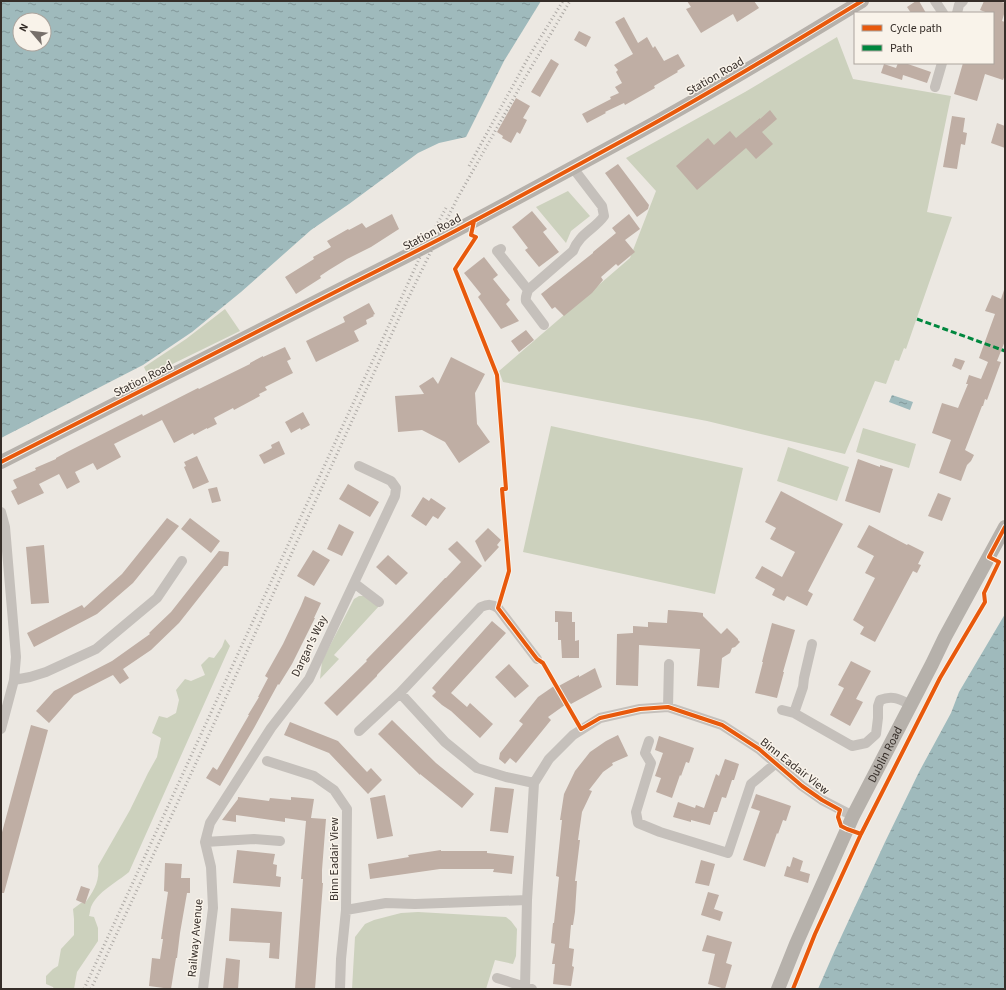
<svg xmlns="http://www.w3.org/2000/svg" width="1006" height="990" font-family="'Source Sans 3',sans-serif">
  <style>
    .green { fill: #ccd1bd }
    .water { fill: url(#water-ripples); fill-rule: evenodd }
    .building { fill: #bfaea4 }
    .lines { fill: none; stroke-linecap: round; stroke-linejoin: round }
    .minor { stroke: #c5c0bb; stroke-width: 10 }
    .secondary { stroke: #b6b1ab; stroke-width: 14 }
    .rail { stroke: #ada9a5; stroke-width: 3; stroke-dasharray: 1 3; stroke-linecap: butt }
    .quiet { stroke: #00873e; stroke-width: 3; stroke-dasharray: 6 3; stroke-linecap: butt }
    .cycleway-casing { stroke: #f9f3ea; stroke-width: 6 }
    .cycleway { stroke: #e8590c; stroke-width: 4 }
    .labels { text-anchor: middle; stroke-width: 3; stroke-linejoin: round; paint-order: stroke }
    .street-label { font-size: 12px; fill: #362e29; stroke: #f9f3ea }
  </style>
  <defs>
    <pattern id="water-ripples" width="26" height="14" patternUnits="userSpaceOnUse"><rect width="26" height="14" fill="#9fbabc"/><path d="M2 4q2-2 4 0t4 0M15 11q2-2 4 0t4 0" fill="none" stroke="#829899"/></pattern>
  </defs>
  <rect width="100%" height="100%" fill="#ece8e2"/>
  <path class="green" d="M 837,37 L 853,79 L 951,96 L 927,212 L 952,217 L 906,349 L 904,348 L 899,361 L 895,360 L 886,384 L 875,381 L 845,454 L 707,421 L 503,382 L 499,371 L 630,258 L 656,191 L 626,158 L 745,92 Z
    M 568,191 L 590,216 L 571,231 L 566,243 L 536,207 Z
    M 225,309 L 240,331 L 148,376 L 144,367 L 186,339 Z
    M 551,426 L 743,468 L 715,594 L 523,552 Z
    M 863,428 L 916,444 L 909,468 L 856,452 Z
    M 788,447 L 849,467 L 837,501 L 777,481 Z
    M 359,596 L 368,596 L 380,605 L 334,655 L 339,659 L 320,679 L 322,661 L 354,599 Z
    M 225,639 L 230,646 L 129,872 C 116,883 98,891 91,907 C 90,910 90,913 89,916 L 94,917 L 98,928 L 98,941 L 77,972 L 74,989 L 54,989 L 53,987 L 46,984 L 46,976 L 53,969 L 58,966 L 61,949 L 74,935 L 74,919 L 73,909 L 81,903 L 85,903 C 94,891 100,881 98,866 L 130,810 L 148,773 L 157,757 L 161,738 L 152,733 L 159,716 L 167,718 L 176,713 L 179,700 L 176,690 L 185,679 L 191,681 L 205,675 L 201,665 L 209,657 L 214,658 L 222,647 Z
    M 418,912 L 506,917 L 511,921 L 517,929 L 516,956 L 513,964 L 495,960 L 486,989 L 352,989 L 355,937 L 365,924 L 374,920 L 401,913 Z"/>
  <path class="water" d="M 1,1 L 541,1 L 504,61 L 466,137 L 439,143 L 418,153 L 349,204 L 311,230 L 241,292 L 192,332 L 143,365 L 1,438 ZM 20,20 L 44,20 L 44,44 L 20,44 Z
    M 892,395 L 913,402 L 910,410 L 889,402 Z
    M 1005,614 L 1005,989 L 818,989 L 835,950 L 885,842 L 919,772 L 951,713 L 959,692 Z"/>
  <path class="building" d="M 687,1 L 754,1 L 759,8 L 737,22 L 733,14 L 701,33 L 686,9 L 691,7 Z
    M 916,1 L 919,1 L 926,13 L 911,13 L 907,7 Z
    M 984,1 L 998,1 L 1005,3 L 1005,11 L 1002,21 L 1005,22 L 1005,75 L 1003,80 L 985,74 L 977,101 L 954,94 L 963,63 L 993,63 L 993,13 L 988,13 L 980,10 Z
    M 624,17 L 638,43 L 647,37 L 653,48 L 655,46 L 664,61 L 678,54 L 685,66 L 677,71 L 678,72 L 654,86 L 655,88 L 625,105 L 624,103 L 605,112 L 606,113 L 587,123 L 582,114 L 611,99 L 610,97 L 619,93 L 615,87 L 622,83 L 616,72 L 618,70 L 614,65 L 633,54 L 615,22 Z
    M 579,31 L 591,37 L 586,47 L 574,40 Z
    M 551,59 L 559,64 L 540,97 L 531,92 Z
    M 898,63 L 905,63 L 931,72 L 927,83 L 903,75 L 902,80 L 881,73 L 884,64 L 896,68 Z
    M 516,98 L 530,106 L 523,118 L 527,120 L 520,134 L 517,132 L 511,143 L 502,138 L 503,136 L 497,132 Z
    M 770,110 L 777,119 L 762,132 L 773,144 L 756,159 L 746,148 L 697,190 L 676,166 L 708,138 L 714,145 L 730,131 L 736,138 L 760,118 L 760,119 Z
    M 952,116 L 965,118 L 963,132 L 967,133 L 965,145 L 961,144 L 957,169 L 943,167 Z
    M 997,123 L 1005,126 L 1005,148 L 991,143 Z
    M 618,164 L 649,205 L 648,209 L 637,217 L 605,173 Z
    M 532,211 L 547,229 L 543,232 L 559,252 L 539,267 L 525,250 L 528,248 L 512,227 Z
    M 392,214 L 399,229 L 371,247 L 347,259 L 329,270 L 320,276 L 321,278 L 296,294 L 285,277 L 314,259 L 313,257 L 331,247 L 327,241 L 348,229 L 349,230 L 362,223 L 366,228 Z
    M 629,214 L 640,229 L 625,240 L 635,252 L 618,266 L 616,264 L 601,277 L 603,280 L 592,293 L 564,316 L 555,307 L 552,309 L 541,294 L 593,253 L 593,252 L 616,233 L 612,228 Z
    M 484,257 L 498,275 L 493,279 L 510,300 L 506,304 L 519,321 L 501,329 L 478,297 L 481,294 L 464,273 Z
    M 1004,290 L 1005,291 L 1005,341 L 997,361 L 1001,362 L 987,400 L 985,399 L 983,406 L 982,406 L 965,450 L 974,455 L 971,461 L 967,465 L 961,481 L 939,473 L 951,440 L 932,433 L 942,403 L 958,408 L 968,384 L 966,384 L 969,375 L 981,379 L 988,362 L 979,358 L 995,314 L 985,311 L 992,295 L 1001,299 Z
    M 369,303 L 375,314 L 373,315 L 374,316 L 366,320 L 367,324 L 354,331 L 359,341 L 316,362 L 306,341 L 345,322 L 343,317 Z
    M 526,330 L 534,340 L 519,352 L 511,341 Z
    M 285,347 L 291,359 L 287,361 L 293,373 L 265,387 L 267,390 L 259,394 L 260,396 L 234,410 L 233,408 L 214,418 L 217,424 L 207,429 L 207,428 L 194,435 L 193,433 L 174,443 L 162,420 L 114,444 L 121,457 L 97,470 L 93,463 L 75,472 L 80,482 L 67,489 L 59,474 L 39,484 L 44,493 L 18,505 L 11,491 L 17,488 L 13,480 L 36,470 L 35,468 L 56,459 L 56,458 L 67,452 L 142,414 L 143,416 L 198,388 L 199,389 L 250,364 L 250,363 L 263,356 L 263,357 Z
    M 451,357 L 485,374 L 475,393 L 477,424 L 490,442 L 459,463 L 445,442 L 422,430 L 398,432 L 395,396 L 424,394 L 419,386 L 433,377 L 438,384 Z
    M 955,358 L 965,361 L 961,370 L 952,366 Z
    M 303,412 L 310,425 L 301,430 L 300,428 L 291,433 L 285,422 Z
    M 279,441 L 285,454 L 264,464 L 259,455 L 272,448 L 271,445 Z
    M 197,456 L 209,482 L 193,489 L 184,467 L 186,466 L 184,462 Z
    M 858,459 L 880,467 L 880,465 L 893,469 L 880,513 L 845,501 Z
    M 348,484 L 379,502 L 370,517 L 339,499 Z
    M 217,487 L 221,501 L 212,503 L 208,489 Z
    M 781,491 L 843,524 L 808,591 L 813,594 L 807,606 L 787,596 L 784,601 L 772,595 L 775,589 L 755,578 L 762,566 L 782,577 L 795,552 L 770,539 L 776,528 L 765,522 Z
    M 938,493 L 951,498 L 942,521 L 928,516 Z
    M 423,497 L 429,501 L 431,498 L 446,508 L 438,519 L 433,516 L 426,526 L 411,516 Z
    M 167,518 L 179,526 L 133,583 L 97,614 L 34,647 L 27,633 L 82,605 L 84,608 L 122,574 Z
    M 190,518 L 220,541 L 211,553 L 181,529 Z
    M 339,524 L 354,532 L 342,556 L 327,549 Z
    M 869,525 L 907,545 L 908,544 L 924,552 L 918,564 L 921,565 L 917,573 L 913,571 L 875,642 L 860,634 L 864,627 L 853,620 L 875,578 L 865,573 L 874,556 L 857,547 Z
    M 488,528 L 501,540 L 497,545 L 499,547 L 485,562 L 475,541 Z
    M 457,541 L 482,566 L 377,675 L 377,676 L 337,716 L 324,703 L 367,661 L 366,660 L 406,619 L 445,578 L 446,578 L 461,562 L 448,549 Z
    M 44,545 L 49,603 L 31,604 L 26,547 Z
    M 313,550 L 330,560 L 314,586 L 297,576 Z
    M 219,551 L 229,552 L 228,566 L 224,566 L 179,623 L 151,650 L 123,669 L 129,678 L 120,684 L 113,675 L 74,695 L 49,723 L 36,711 L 54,691 L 112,661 L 150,634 L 149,633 L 171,612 Z
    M 388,555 L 408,573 L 396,585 L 376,567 Z
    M 305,596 L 321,603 L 314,618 L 315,618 L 292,664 L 279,685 L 278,684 L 254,728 L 220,786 L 206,778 L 213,767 L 217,770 L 249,715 L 248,715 L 259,697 L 258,697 L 268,678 L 265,676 L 283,644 L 301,606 Z
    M 668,610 L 696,612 L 703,613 L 703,616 L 721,634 L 727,628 L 738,639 L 738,640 L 740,642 L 735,647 L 732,648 L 730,653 L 722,658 L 719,688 L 697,686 L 700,649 L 639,645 L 638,686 L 616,685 L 617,634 L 633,633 L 633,626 L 648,627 L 648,622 L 667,623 Z
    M 555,611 L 572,612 L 572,622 L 575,622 L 575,641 L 579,640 L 579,658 L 562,658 L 561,640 L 558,640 L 558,622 L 555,622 Z
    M 492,621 L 506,633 L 451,693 L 467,707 L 470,703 L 493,724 L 480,738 L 451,711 L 442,705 L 432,696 L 436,692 L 432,688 Z
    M 772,623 L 795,630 L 783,672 L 784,672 L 777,698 L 755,693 L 763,662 L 762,662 Z
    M 851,661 L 871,671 L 856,699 L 863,702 L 850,726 L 830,715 L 844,688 L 838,685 Z
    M 509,664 L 529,686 L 515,698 L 495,677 Z
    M 595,668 L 602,687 L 571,704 L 569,702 L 548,717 L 551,720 L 516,763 L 510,758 L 505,764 L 499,759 L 500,753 L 523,724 L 519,721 L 538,697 L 554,686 L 555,688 L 579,675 L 579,677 Z
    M 392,720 L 436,763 L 474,794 L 462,808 L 420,774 L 420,775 L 378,734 Z
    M 290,722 L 338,741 L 367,772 L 371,768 L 382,780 L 368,794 L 329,753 L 284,735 Z
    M 31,725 L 48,730 L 4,893 L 1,893 L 1,836 Z
    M 618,735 L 628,756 L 612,763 L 613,765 L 603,772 L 589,790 L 592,791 L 582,812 L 578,840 L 580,840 L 575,881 L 577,881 L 575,912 L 573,925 L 571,925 L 569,948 L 574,949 L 572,966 L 574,967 L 571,986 L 553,984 L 555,964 L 552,964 L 555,944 L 551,943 L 553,923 L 554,923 L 559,877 L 556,876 L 562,820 L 560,820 L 564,794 L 575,771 L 590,752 L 606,741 Z
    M 659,736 L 694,748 L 689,763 L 686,762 L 681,776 L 680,775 L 672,798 L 656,792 L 661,778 L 655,776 L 663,753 L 655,750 Z
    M 725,759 L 739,764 L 734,780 L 732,780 L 726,798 L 722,797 L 717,812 L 714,812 L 710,825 L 691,820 L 691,822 L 673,817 L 678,802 L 695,808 L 696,805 L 704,808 L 716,774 L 719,776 Z
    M 495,787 L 514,789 L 508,833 L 490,831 Z
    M 756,794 L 791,806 L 786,821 L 783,820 L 778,834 L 777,833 L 765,867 L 743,860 L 760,811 L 751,808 Z
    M 385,795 L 393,836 L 377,839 L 370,798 Z
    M 238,797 L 269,801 L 270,798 L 291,800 L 291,797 L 314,799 L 311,818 L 326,819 L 322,870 L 322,883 L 323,883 L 315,989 L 295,989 L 303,879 L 301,879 L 306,821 L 285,818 L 285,822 L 236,815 L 236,822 L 222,820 L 238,799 L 237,811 Z
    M 237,850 L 275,854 L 273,864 L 277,865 L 276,876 L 281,877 L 280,887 L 233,883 Z
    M 441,850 L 441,851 L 487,851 L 487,853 L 514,856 L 512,874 L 493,872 L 494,869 L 440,869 L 370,879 L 368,864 L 409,857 L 408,855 Z
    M 793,857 L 803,861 L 800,871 L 810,874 L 808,883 L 784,876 L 787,866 L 790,867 Z
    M 701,860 L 715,864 L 709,886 L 695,883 Z
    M 165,863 L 182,864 L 181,878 L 190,878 L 190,893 L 187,893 L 180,933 L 177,958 L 176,958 L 171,989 L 149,986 L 152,958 L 160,959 L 163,939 L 161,939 L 168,892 L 164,891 Z
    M 81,886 L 90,889 L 85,904 L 76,900 Z
    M 708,892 L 719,895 L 714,909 L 723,912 L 720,921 L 701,915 Z
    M 231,908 L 282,912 L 279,959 L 269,958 L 270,943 L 229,941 Z
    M 707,935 L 732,942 L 726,963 L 732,965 L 725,989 L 708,984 L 715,954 L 702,951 Z
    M 226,958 L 240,960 L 238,989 L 223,989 Z"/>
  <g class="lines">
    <path class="minor" d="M 935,1 L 943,13
      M 957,13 L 959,5 L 963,1
      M 935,87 L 942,63
      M 501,249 L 497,251 L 528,290 C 527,294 525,297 526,301 L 544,325
      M 528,290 L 573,251 C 579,234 595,229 604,216 L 602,206 L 573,168
      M 1,512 L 5,527 L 16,657 L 14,680 L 1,729
      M 354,583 L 379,602
      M 14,680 L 30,677 L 46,672 L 96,649 L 157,598 L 182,561
      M 400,693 L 445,742 L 477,768 L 506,777 L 534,783
      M 668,707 L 669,664
      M 782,710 L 794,713 L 852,746 L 866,743 L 876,734 L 878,718 L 878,706 L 880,700 C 893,695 899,699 911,705
      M 794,713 L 803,687 L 804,678 L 812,644
      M 359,731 L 400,693 L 481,607 C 488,604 492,604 498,608 L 537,659
      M 649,741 L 645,753 L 651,763 L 636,812 L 638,823 L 660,832 L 728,853 L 751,784 L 775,764
      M 267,761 L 314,776 L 334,790 L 347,809 L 346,910 L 341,959 L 340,989
      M 205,842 L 254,839 L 280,841
      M 346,910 L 386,903 L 415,904 L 527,900
      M 497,978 L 532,989
      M 525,987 L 527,900 L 534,783 L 549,759 L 573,735 L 600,718 L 640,709 L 668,707 L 722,725 L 759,749 L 802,786 L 822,800 L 853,816
      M 203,989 L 213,908 L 211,867 L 205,842 L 210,823 L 271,728 L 309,679 L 354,583 L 395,496 L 396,488 L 391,481 L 359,466"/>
    <g class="secondary">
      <path d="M 1,462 C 118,403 235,344 351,284 C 379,270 407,256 434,242 C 501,207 567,171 633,135 C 711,93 786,47 862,1"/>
      <path id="s1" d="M 778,989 L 796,944 L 853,816 L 932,664 L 945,637 L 1005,527"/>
    </g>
    <path class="rail" d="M 469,166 L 528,58 L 563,1
      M 84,989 L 390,323 L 425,246 L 446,208
      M 91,989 L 196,763 L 404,307 L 436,241 L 457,199 L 525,78 L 570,1"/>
    <path class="quiet" d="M 917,319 L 1005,351"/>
    <g class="cycleway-casing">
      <path id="cycleway" d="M 474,221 L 471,235 L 476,237 L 455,269 L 497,375 L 506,489 L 502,489 L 509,571 L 498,608 L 537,659 L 543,663 L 581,729 L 600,718 L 640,709 L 668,707 L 722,725 L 759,749 L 802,786 L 822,800 L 840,810 L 838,817 L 841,826 L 847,829 L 861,834
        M 1,462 C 118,403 235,344 351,284 C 379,270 407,256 434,242 C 501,207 567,171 633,135 C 711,93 786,47 862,1
        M 793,989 L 815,934 L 861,834 L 940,678 L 985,602 L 984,593 L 999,562 L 989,557 L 1005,527"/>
    </g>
    <use href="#cycleway" class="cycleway"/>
  </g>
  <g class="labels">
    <g class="street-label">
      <text transform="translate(715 76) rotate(-30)" y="4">Station Road</text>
      <text transform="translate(432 232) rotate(-28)" y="4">Station Road</text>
      <text transform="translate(143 379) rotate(-27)" y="4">Station Road</text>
      <text transform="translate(309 646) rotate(-64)" y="4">Dargan's Way</text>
      <text dy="4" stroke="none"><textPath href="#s1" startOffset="258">Dublin Road</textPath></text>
      <text transform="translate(795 766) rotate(38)" y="4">Binn Eadair View</text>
      <text transform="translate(334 859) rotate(-90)" y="4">Binn Eadair View</text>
      <text transform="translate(195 938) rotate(-85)" y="4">Railway Avenue</text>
    </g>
  </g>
  <rect width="1006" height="990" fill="none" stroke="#362e29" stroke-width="4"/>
  <rect x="854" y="12" width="140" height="52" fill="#f9f3ea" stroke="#aba49d"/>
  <rect x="862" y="25" width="20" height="6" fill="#e8590c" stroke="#aba49d"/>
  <text x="890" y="32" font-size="12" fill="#362e29">Cycle path</text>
  <rect x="862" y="45" width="20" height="6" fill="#00873e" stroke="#aba49d"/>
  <text x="890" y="52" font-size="12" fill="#362e29">Path</text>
  <g transform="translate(32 32) rotate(298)"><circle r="19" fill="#f9f3ea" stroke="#aba49d"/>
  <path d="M0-3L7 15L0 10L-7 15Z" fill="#766f6a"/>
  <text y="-6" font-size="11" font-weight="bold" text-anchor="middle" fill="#362e29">N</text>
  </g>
</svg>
